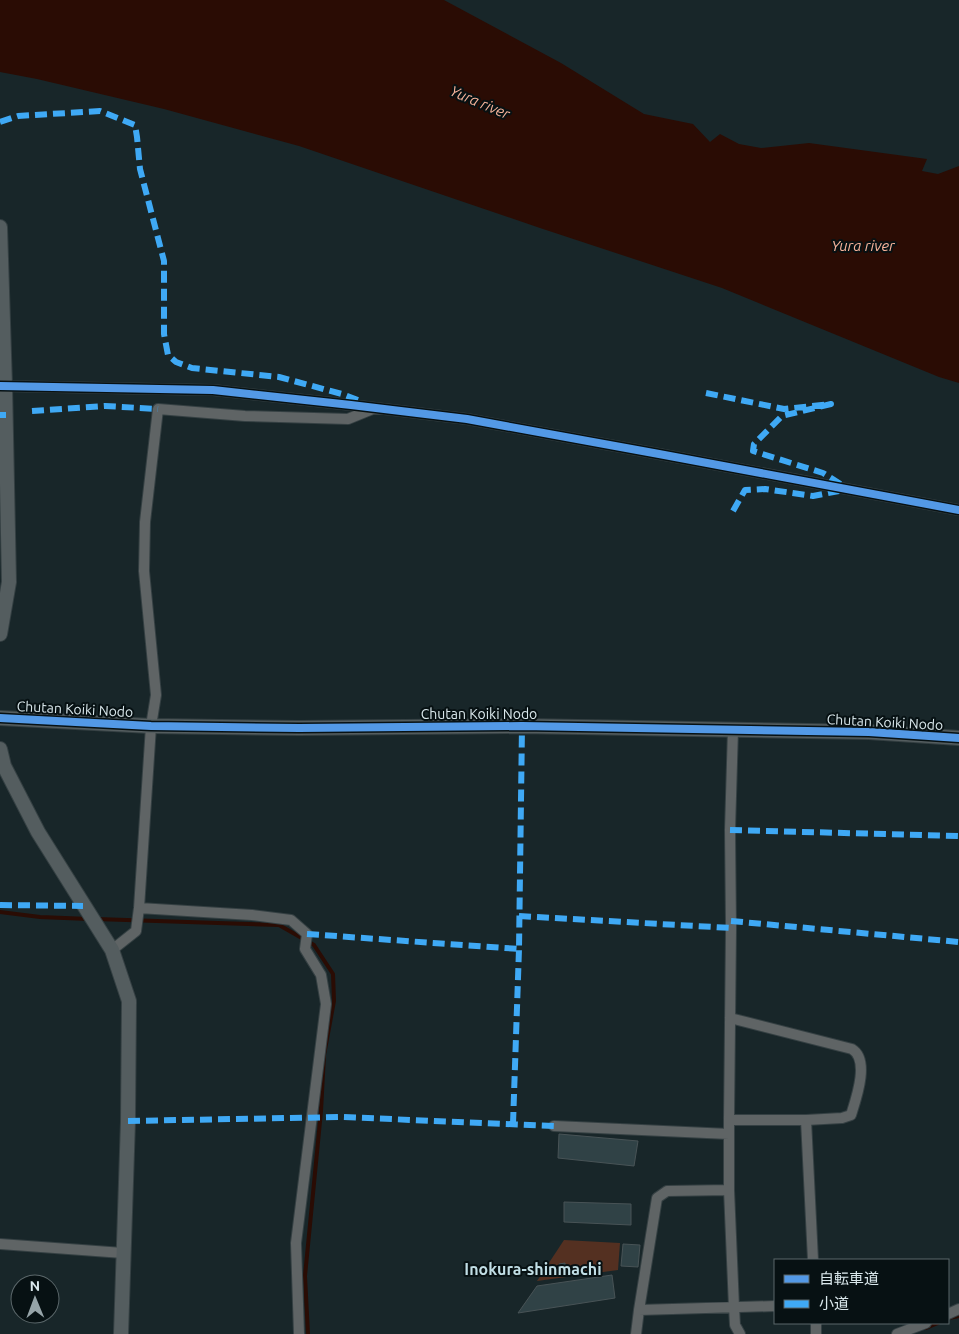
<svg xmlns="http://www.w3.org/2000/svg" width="959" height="1334" font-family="Ubuntu,'Noto Sans JP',sans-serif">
  <rect width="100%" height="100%" fill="#182629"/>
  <!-- green -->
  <path fill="#543021" d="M564 1240 620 1243 618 1270 537 1281Z"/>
  <!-- water -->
  <path fill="#2a0c04" d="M0 0H444L561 63 644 114 693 124 710 142 720 134 739 144 761 148 809 143 927 159 922 171 938 174 959 166V383L939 377 722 288 540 228 299 146 164 109 37 79 0 72Z"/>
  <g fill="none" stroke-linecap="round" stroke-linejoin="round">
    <!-- stream -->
    <path stroke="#2a0c04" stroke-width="4" d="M0 912 40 917 89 919
      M96 919 279 925 314 945 333 974 334 1001 324 1055 321 1111 305 1276 308 1334
      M949 1318 959 1316
      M926 1328 938 1323"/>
  </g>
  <!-- building -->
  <path fill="#304246" stroke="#485356" d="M559 1134 638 1141 634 1166 558 1158Z
    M564 1202 631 1204V1225L564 1222Z
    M623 1244 640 1245 638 1267 621 1266Z
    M565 1263 566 1270 560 1271 559 1264Z
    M612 1275 615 1298 518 1313 537 1286Z"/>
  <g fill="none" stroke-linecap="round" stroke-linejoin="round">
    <defs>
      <path id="street" d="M0 386 213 390 351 405 467 419 659 454 959 510
        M733 729 730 830 731 928 729 1120V1190L734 1307 735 1325 740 1334
        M139 908 252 915 291 920 307 934 305 949 321 975 326 1004 296 1243 299 1334
        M112 950 136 931 139 908 151 726 156 695 144 571 145 522 158 409 245 416 348 419 375 408
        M729 1120H806L842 1118 851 1115C856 1099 870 1060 852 1049L730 1018
        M806 1120 813 1260
        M554 1126 729 1134
        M0 1244 123 1253
        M639 1310 775 1306
        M948 1314 959 1309
        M816 1323V1334
        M636 1334 639 1310 657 1198 667 1191 729 1190
        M897 1334 926 1323"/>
      <path id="secondary" d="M0 227 5 386 9 582 0 634
        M0 718 151 726 299 728 522 726 869 732 959 738
        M0 749 4 766 38 832 112 950 129 1001 128 1121 121 1334"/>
    </defs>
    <!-- street casing -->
    <use href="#street" stroke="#354043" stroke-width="12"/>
    <!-- secondary casing -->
    <use href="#secondary" stroke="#354043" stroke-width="16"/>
    <!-- street -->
    <use href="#street" stroke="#5f6465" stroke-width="10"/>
    <!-- secondary -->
    <use href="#secondary" stroke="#545d5f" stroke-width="14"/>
    <!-- quiet -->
    <path stroke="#3fa9f5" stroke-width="6" stroke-dasharray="12 6" stroke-linecap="butt" d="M0 122 18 116 100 111 135 125 137 137 140 169 164 261V334L168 355 176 362 192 368 279 377 342 394 360 401
      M706 393 784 409 831 404 782 416 754 444 753 451 823 473 842 485
      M32 411 105 406 158 409
      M0 415H6
      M733 511 745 490 765 489 813 496 839 491
      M730 830 959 836
      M0 905 83 906
      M519 916 731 928
      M731 921 959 942
      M307 934 519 949 522 726
      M128 1121 342 1117 554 1126
      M513 1124 519 949"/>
    <defs>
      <path id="cycleway" d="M0 386 213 390 351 405 467 419 659 454 959 510
        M0 718 151 726 299 728 522 726 869 732 959 738"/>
    </defs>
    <!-- cycleway casing -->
    <use href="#cycleway" stroke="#071113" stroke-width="11"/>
    <!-- cycleway -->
    <use href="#cycleway" stroke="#5399e6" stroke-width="8"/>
  </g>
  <g text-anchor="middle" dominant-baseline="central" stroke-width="4" stroke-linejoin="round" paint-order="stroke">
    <!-- street labels -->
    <g font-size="14" fill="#dae8ec" stroke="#071113">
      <text transform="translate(75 709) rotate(3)">Chutan Koiki Nodo</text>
      <text x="479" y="714">Chutan Koiki Nodo</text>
      <text transform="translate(885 722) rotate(3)">Chutan Koiki Nodo</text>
    </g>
    <!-- water labels -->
    <g font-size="15" font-style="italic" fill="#f7b39a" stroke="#071113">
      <text transform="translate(480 102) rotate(23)">Yura river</text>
      <text x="863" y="245">Yura river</text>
    </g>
    <!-- quarter labels -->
    <g font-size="16" font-weight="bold" fill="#c1dee5" stroke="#071113">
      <text x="533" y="1269">Inokura-shinmachi</text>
    </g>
  </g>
  <!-- legend -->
  <rect x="774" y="1259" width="175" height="65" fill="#071113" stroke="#5b676a"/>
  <rect x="784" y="1275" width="25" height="8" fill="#5399e6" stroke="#5b676a"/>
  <text x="819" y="1284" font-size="15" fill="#dae8ec">自転車道</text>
  <rect x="784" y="1300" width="25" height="8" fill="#3fa9f5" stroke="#5b676a"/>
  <text x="819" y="1309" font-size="15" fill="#dae8ec">小道</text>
  <!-- north arrow -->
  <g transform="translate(35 1299) rotate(359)"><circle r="24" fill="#071113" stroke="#5b676a"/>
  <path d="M0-4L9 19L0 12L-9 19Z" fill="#96a4a8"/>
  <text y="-8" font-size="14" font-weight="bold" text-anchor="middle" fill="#dae8ec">N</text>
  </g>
</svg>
